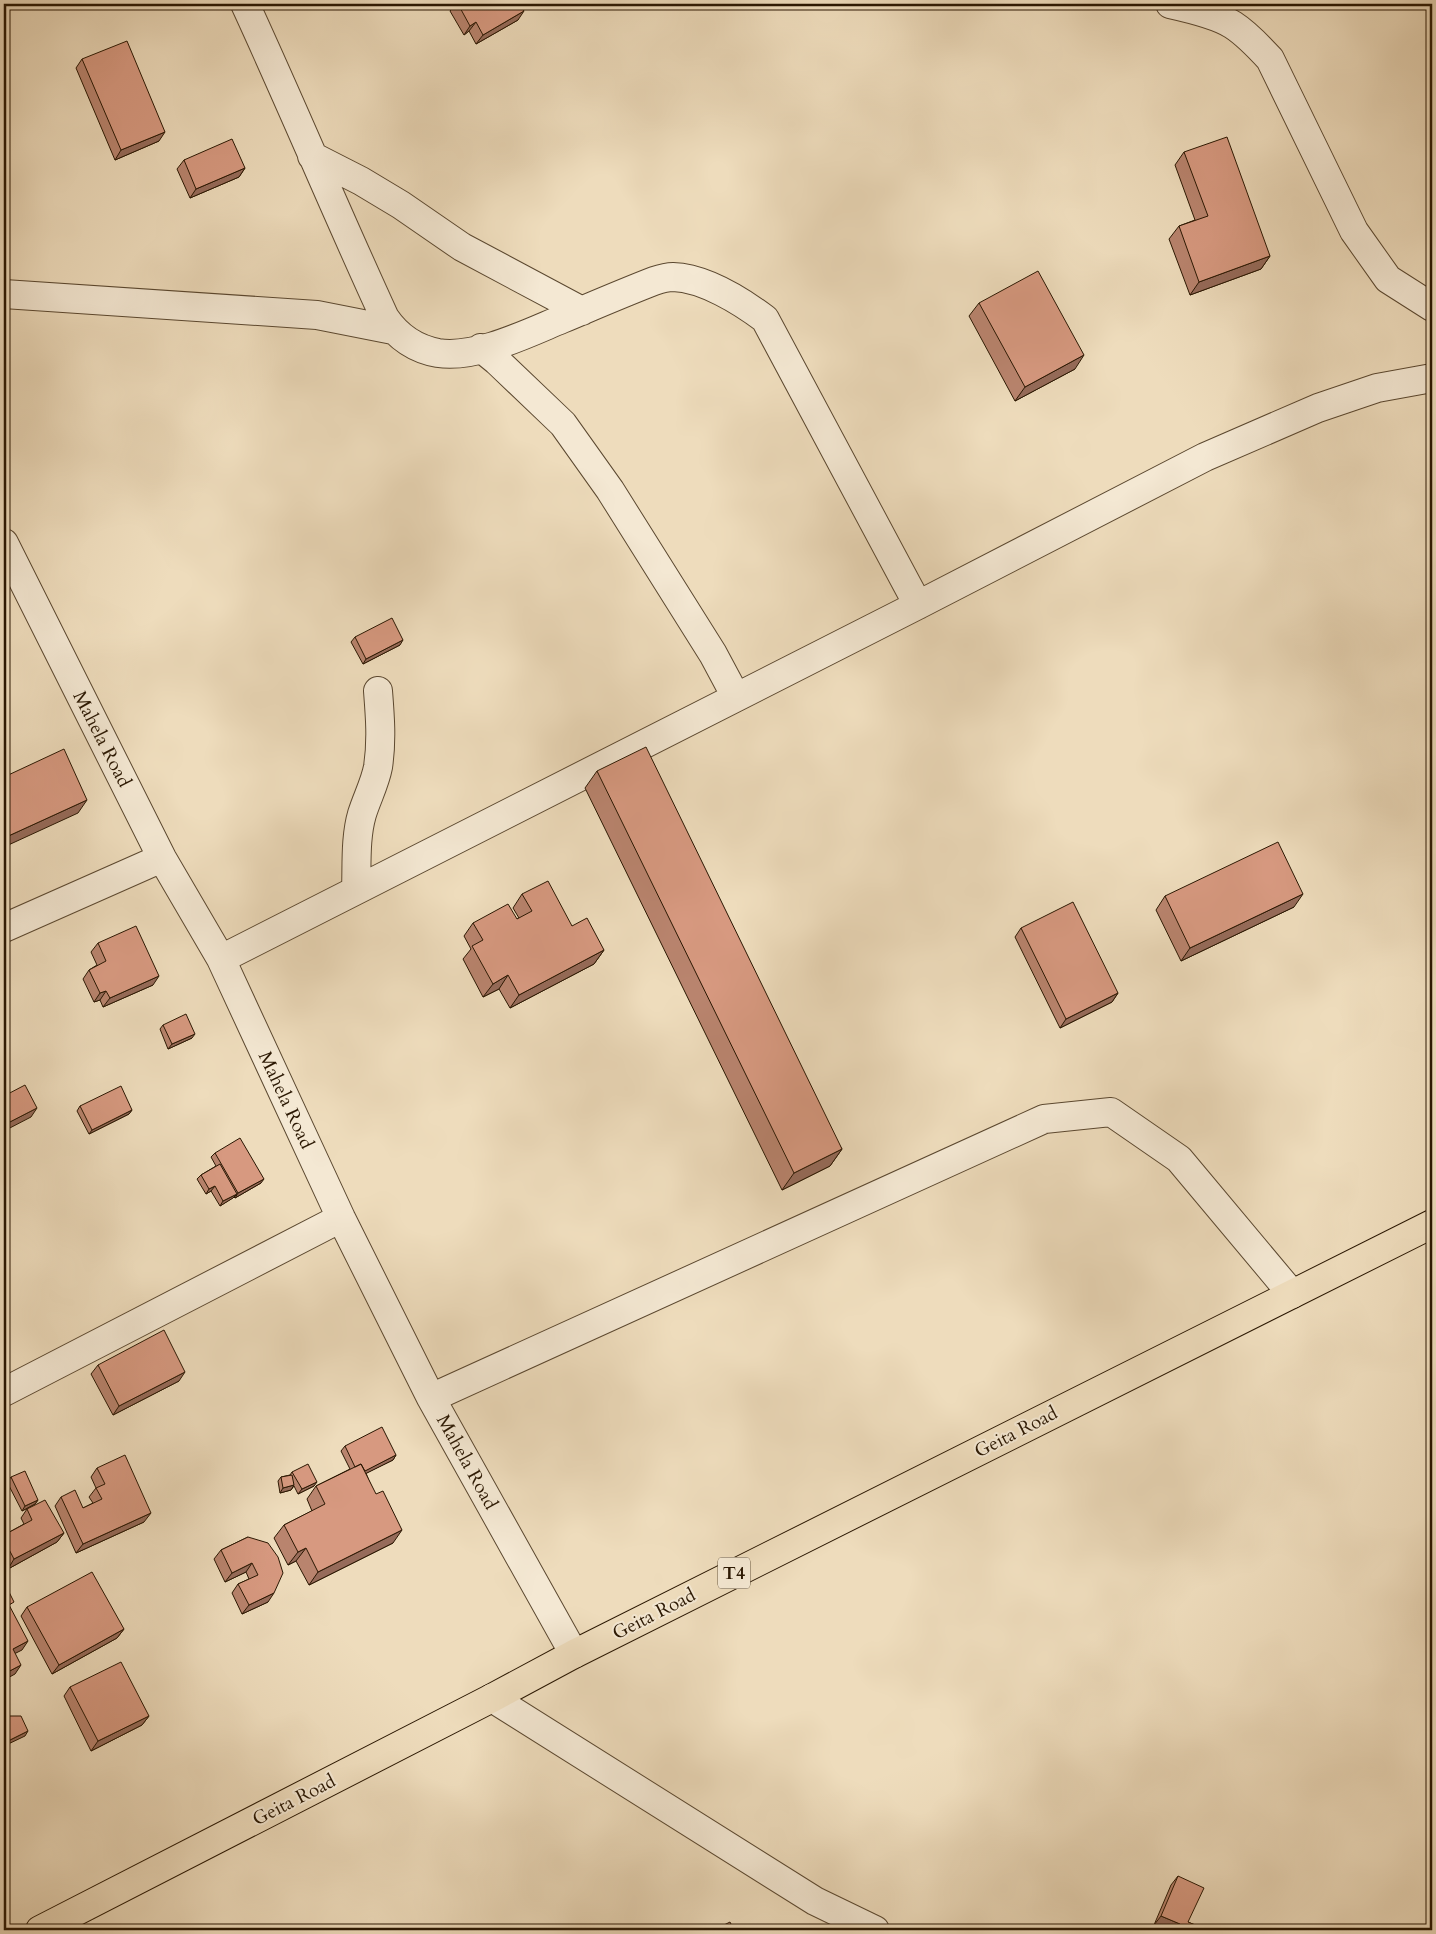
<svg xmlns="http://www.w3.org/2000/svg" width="1436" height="1934" font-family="Cardo,serif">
  <rect width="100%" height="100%" fill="#eedcbc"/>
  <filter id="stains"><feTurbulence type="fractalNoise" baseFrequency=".004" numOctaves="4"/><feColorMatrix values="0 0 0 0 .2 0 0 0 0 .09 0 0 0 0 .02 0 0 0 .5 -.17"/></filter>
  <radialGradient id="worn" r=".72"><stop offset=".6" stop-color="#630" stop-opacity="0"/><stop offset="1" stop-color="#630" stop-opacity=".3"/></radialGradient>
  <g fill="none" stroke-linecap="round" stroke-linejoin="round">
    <defs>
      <path id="minor" d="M245 4C293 108 337 214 385 318 398 337 416 349 438 353 476 359 528 333 562 319 593 306 623 293 654 281 660 279 667 277 673 277 704 278 741 301 765 319L918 605
        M1170 4C1188 8 1218 15 1233 25 1247 34 1259 47 1270 59L1354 231 1388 279 1432 307
        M312 156 361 181 401 205 462 247 582 311
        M4 294 317 315 393 330
        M481 348 497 361 563 424 610 490 713 654 736 697
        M4 543 162 858 221 959 341 1218 431 1398 574 1654
        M356 890C357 865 355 838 362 814 367 798 375 783 378 767 382 741 380 716 378 691
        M4 928 162 858
        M221 959 918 605 1205 457 1318 408 1377 388 1432 378
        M4 1392 341 1218
        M431 1398 1044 1119 1111 1112 1179 1159 1292 1294
        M492 1698 815 1901 875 1930"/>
      <path id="trunk" d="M40 1930 492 1698 574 1654 1432 1224"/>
    </defs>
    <!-- minor casing -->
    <use href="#minor" stroke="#5b4830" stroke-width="30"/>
    <!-- trunk casing -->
    <use href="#trunk" stroke="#2a1702" stroke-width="30"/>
    <!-- minor -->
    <use href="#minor" stroke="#f4e8d3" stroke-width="28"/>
    <!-- trunk -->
    <use href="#trunk" stroke="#eedcbc" stroke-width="28"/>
  </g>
  <!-- wall -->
  <path fill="#b9846e" stroke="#2a1702" d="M446 4H520L518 20 476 44 469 31 464 35 450 11 455 5 449 8Z
    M82 59 159 141 115 160 76 68Z
    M1184 152 1270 256 1261 269 1190 295 1169 239 1179 226 1195 220 1175 165Z
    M184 160 245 168 239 177 190 198 177 169Z
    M979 303 1075 369 1015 401 969 316Z
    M355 637 400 645 363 664 351 642Z
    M597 771 842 1149 830 1166 782 1190 585 788Z
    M522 894 572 926 604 950 594 964 510 1008 499 989 483 997 463 959 471 949 464 936 473 923 517 919 519 918 513 908Z
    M1165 896 1294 907 1181 961 1156 910Z
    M1021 928 1118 993 1112 1002 1060 1028 1015 937Z
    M98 943 153 985 103 1007 100 1000 94 1002 83 979 89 970 97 965 91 952Z
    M163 1025 192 1038 168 1049 160 1029Z
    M80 1106 132 1110 129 1114 89 1134 77 1111Z
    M215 1153 261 1183 235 1198 234 1197 220 1206 211 1191 206 1194 197 1179 201 1175 216 1166 211 1157Z
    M98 1365 179 1381 113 1415 91 1374Z
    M345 1446 396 1455 393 1460 366 1473 393 1543 309 1585 296 1561 288 1565 274 1538 284 1525 312 1511 307 1499 316 1486 350 1469 341 1451Z
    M97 1468 144 1522 76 1553 55 1506 61 1497 83 1508 93 1503 89 1497 96 1488 91 1477Z
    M292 1472 314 1486 298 1494 294 1486 291 1490 280 1493 278 1481 281 1477 290 1475Z
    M11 1477 38 1500 35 1504 22 1511 7 1482Z
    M27 1509 64 1533 57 1542 8 1569 4 1561V1535L24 1524 21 1518Z
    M248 1537 268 1602 242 1614 232 1593 238 1584 249 1579 246 1572 225 1582 214 1559 221 1550Z
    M27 1607 124 1629 117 1638 52 1674 21 1616Z
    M70 1687 149 1716 142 1725 91 1751 64 1696Z
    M1178 1876 1188 1922 1207 1930H1166L1154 1925 1171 1885Z"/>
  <!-- shaded-wall -->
  <path fill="#966b5a" stroke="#2a1702" d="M4 4H17L4 10Z
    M452 4H456L449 8Z
    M524 11 518 20 476 44 483 35Z
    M476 22 469 31 464 35 470 26Z
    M165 132 159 141 115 160 121 150Z
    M245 168 239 177 190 198 196 189Z
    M1270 256 1261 269 1190 295 1199 282Z
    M1084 355 1075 369 1015 401 1025 387Z
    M403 640 400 645 363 664 366 659Z
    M87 800 78 813 4 847V838Z
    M1303 894 1294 907 1181 961 1190 948Z
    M604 950 594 964 510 1008 519 995Z
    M508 975 499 989 483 997 493 984Z
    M159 976 153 985 103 1007 110 998Z
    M106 991 100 1000 94 1002 100 993Z
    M1118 993 1112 1002 1060 1028 1066 1019Z
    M195 1034 192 1038 168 1049 172 1044Z
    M37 1108 31 1117 4 1131V1125Z
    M132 1110 129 1114 89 1134 92 1130Z
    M842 1149 830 1166 782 1190 794 1173Z
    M264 1179 261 1183 235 1198 238 1193Z
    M215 1186 211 1191 206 1194 209 1189Z
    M237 1194 233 1198 220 1206 223 1201Z
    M185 1372 179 1381 113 1415 119 1406Z
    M396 1455 393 1460 355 1479 358 1474Z
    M317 1482 314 1486 298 1494 302 1489Z
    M294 1485 291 1490 280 1493 283 1488Z
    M38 1500 35 1504 22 1511 25 1506Z
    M151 1513 144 1522 76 1553 83 1544Z
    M402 1530 393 1543 309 1585 318 1572Z
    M64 1533 57 1542 8 1569 14 1559Z
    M306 1548 296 1561 288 1565 298 1552Z
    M252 1563 246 1572 225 1582 232 1573Z
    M274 1593 268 1602 242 1614 249 1605Z
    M124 1629 117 1638 52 1674 59 1665Z
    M28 1641 22 1650 6 1658 13 1649Z
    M21 1665 15 1674 4 1680V1674Z
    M149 1716 142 1725 91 1751 98 1741Z
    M28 1731 25 1736 4 1746V1743Z
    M1161 1916 1180 1924 1175 1930H1166L1154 1925Z"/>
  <!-- building -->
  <path fill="#d79980" stroke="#2a1702" d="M458 4H520L524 11 483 35 476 22 470 26Z
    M127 41 165 132 121 150 82 59Z
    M1227 137 1270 256 1199 282 1179 226 1208 216 1184 152Z
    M232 139 245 168 196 189 184 160Z
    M1038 271 1084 355 1025 387 979 303Z
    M392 618 403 640 366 659 355 637Z
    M646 747 842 1149 794 1173 597 771Z
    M64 749 87 800 4 838V777Z
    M1278 842 1303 894 1190 948 1165 896Z
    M548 881 572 926 587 918 604 950 519 995 508 975 493 984 472 946 483 940 473 923 508 904 517 919 532 911 522 894Z
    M1073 902 1118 993 1066 1019 1021 928Z
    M136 926 159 976 110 998 106 991 100 993 89 970 106 961 98 943Z
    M186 1014 195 1034 172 1044 163 1025Z
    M25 1085 37 1108 4 1125V1096Z
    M121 1086 132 1110 92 1130 80 1106Z
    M240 1138 264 1179 238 1193 215 1153Z
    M220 1164 237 1194 223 1201 215 1186 209 1189 201 1175Z
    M164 1330 185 1372 119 1406 98 1365Z
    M382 1427 396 1455 365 1471 361 1464 355 1467 345 1446Z
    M125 1455 151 1513 83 1544 61 1497 75 1490 83 1508 102 1499 96 1488 105 1484 97 1468Z
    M308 1464 317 1482 302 1489 292 1472Z
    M361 1464 376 1494 383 1491 402 1530 318 1572 306 1548 298 1552 284 1525 325 1504 316 1486Z
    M25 1471 38 1500 25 1506 11 1477Z
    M292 1475 294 1485 283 1488 281 1477Z
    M45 1500 64 1533 14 1559 4 1540V1535L32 1520 27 1509Z
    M248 1537 268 1543 278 1557 283 1573 274 1593 249 1605 238 1584 258 1575 252 1563 232 1573 221 1550Z
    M92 1572 124 1629 59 1665 27 1607Z
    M8 1590 14 1602 9 1605 8 1603 4 1605V1592Z
    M8 1603 28 1641 13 1649 21 1665 4 1674V1605Z
    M121 1662 149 1716 98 1741 70 1687Z
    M4 1712 6 1716H21L28 1731 4 1743Z
    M4 1767 8 1775 4 1778Z
    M1178 1876 1204 1888 1188 1922 1207 1930H1177L1180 1924 1161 1916Z
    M730 1922 734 1930H714Z"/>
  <g text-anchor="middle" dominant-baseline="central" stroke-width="4" stroke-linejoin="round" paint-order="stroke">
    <!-- shield labels -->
    <rect fill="#f4e8d3" stroke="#675641" stroke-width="1" x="718" y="1557.5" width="32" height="31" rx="4"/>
    <g font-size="18" font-weight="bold" fill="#2a1702">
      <text x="734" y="1573">T4</text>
    </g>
    <!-- street labels -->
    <g font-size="19" fill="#2a1702" stroke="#f4e8d3">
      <text transform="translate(102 739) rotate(63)">Mahela Road</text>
      <text transform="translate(286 1100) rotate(65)">Mahela Road</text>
      <text transform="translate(1016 1432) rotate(-27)">Geita Road</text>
      <text transform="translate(467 1462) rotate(61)">Mahela Road</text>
      <text transform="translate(654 1614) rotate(-27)">Geita Road</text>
      <text transform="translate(294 1800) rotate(-27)">Geita Road</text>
    </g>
  </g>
  <!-- margin -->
  <rect width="1436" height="1934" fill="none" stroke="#eedcbc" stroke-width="20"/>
  <rect x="5" y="5" width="1426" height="1924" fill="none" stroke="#2a1702" stroke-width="2.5"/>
  <rect x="10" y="10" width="1416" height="1914" fill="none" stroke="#2a1702"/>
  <rect width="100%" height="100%" filter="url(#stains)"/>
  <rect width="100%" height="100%" fill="url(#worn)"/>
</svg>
